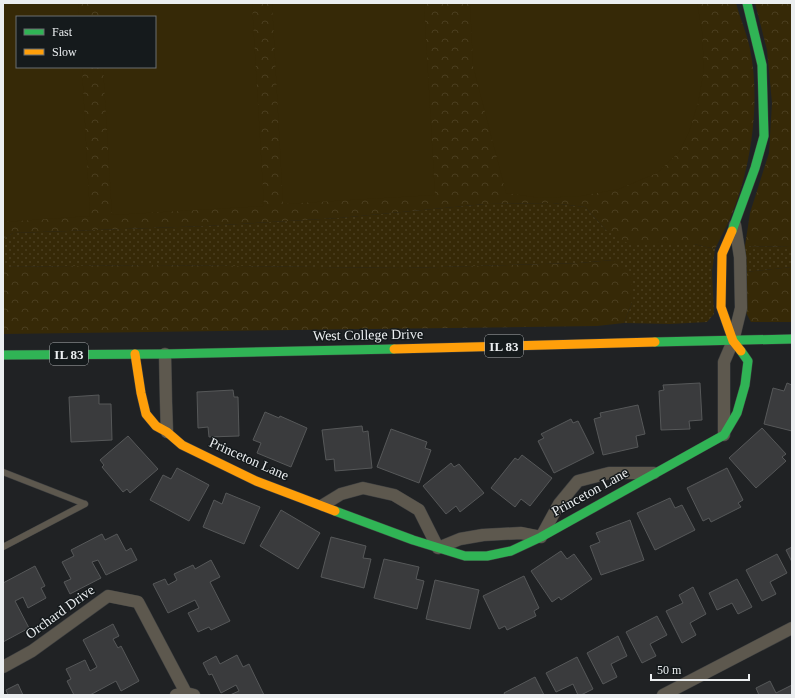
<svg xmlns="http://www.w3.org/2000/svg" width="795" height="698" font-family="Georgia,serif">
  <defs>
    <pattern id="grass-dots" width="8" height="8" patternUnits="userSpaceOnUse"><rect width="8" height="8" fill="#362907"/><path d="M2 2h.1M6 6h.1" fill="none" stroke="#4a3e1f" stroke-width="1.8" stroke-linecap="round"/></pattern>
    <pattern id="forest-crowns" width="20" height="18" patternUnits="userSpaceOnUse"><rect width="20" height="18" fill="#362907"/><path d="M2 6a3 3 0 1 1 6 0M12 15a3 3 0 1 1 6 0" fill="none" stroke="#4a3e1f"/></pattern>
  </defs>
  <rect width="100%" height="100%" fill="#202224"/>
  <!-- grass -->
  <path fill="url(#grass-dots)" d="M552 203 585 207 606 230 694 244 715 249 712 272 714 314 707 322 670 324 624 323 632 303 613 260 579 263 405 268 150 265 3 267V239L13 233 206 226 339 218 485 204Z
    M745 246 792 247V267L745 272Z"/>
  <!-- forest -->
  <path fill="url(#forest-crowns)" fill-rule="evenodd" d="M3 3H736C740 18 747 34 750 49 761 102 751 170 730 219 725 229 720 239 715 249L694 244H629L606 230 585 207 552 203 485 204 339 218 206 226 13 233 3 239ZM17 17H155V67H17Z
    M755 3H792V247L745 246 750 213 769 153 772 103 767 50Z
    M613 260 631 274 632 303 624 323 597 326 3 334V267L150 265 405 268 579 263Z
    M792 267V322H751L745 311V272Z"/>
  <!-- pitch -->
  <path fill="#362907" d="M3 3H78L79 17H17V67H82L90 216 3 222Z
    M100 3H252L264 206 112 215 103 67H155V17H100Z
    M272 3H424L435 195 283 204Z
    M470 3H697L702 31 704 70 698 103 689 132 679 152 657 173 619 189 581 196 540 198 506 193 473 66Z"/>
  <!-- building -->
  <path fill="#3a3b3d" stroke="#565859" d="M700 383 702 420 689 421 690 429 661 430 659 391 664 390 663 385Z
    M787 383 792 385V431L764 424 773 388 784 391Z
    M233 390 234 397H238L239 436 209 437 208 427 198 428 197 392Z
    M99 395V404H111L112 440 71 442 69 397Z
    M638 405 645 434 636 436 638 447 603 455 594 419 601 417 600 413Z
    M265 412 279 418 280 416 307 428 291 467 257 453 261 443 253 440Z
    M571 419 573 423 578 421 594 453 554 473 538 441 544 438 541 434Z
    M362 426 363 432 368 431 372 468 335 471 334 459 326 460 322 430Z
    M762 428 786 454 782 457 786 461 756 488 729 458Z
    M391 429 427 442 425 448 431 450 419 483 377 467Z
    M128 436 158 469 130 493 127 489 123 492 102 467 104 465 100 460Z
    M522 455 552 478 530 506 521 499 515 507 491 488 515 458 518 460Z
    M451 463 454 467 459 464 484 493 460 512 456 506 446 514 423 486Z
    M177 468 209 485 189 521 150 500 163 475 171 479Z
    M727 468 743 500 738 503 741 507 711 522 709 518 703 521 687 488Z
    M226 493 260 507 244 544 203 527 214 500 222 504Z
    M670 498 675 508 682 505 695 530 655 550 637 513Z
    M281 510 320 533 298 569 260 546Z
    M630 520 644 560 601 575 590 546 600 542 596 533Z
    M102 534 105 540 117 534 126 551 131 548 137 560 106 575 98 560 92 562 101 578 70 594 64 582 71 579 62 562 74 556 71 550Z
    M331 537 366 546 363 558 371 559 364 588 321 577Z
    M792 547V562L786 550Z
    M561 551 567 559 574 554 592 579 561 600 559 597 552 602 531 571Z
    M777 554 787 573 770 582 776 594 762 601 746 570Z
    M384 559 419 567 416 579 424 581 417 609 374 598Z
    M211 560 220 577 210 582 230 621 211 630 209 627 198 632 188 613 199 608 195 600 168 613 153 584 165 579 168 585 177 580 174 574 193 565 195 569Z
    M35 566 45 586 41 588 46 598 28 608 23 597 15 601 29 628 3 642V583Z
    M524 576 539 608 534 611 536 616 507 630 505 626 499 629 483 596Z
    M737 579 752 607 738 614 732 603 717 610 709 593Z
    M435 580 479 590 470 629 426 619Z
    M693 587 706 614 690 623 696 635 682 643 666 611 683 603 679 595Z
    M657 616 667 635 650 644 656 656 642 663 626 632Z
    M113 624 119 636 113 639 118 648 121 646 139 681 121 691 116 681 90 695H74L67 681 71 679 66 669 85 660 90 671 97 667 83 640Z
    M618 636 627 656 611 664 617 677 603 684 587 653Z
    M237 655 243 667 249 664 264 695H230L239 691 236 685 221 693 212 674 209 675 203 663 216 656 220 664Z
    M577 657 593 689 581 695H578L573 684 556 692 546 673Z
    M535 677 544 695H505L504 693Z
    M770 681 776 693 792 685V695H759L756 688Z
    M18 684 23 695H8L6 690Z"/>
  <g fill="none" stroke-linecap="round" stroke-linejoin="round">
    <defs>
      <path id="lane" d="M3 472 85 504
        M3 547 85 504"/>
      <path id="street" d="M165 354 166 402 167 432
        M724 435V362L733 341 741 308 740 257 735 225
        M323 505 341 494 363 488 394 495 419 510 438 548 460 539 483 535 521 533 541 537 559 504 578 481 609 473H654
        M3 667 32 651 108 596 138 602 186 693
        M176 695 186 693 194 695
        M663 695 792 628"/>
      <path id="fast" d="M732 231 755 168 764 136 762 65 747 3
        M655 342 792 339
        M3 355 165 354 394 349
        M335 511 413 540 465 556H487L511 551 541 537 724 435 737 413 745 385 748 361 741 351"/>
      <path id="slow" d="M732 231 722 254 721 307 733 341 741 351
        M394 349 655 342
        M135 354 141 393 146 414 156 426 167 432 182 445 256 481 335 511"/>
    </defs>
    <!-- lane casing -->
    <use href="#lane" stroke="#3d3f40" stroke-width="7"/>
    <!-- street casing -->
    <use href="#street" stroke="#3d3f40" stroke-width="13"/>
    <!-- fast casing -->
    <use href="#fast" stroke="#3d3f40" stroke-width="10"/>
    <!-- slow casing -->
    <use href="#slow" stroke="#3d3f40" stroke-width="10"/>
    <!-- lane -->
    <use href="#lane" stroke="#5d584e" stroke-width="6"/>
    <!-- street -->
    <use href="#street" stroke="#5d584e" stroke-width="12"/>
    <!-- fast -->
    <use href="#fast" stroke="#30b455" stroke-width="9"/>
    <!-- slow -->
    <use href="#slow" stroke="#ff9f0a" stroke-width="9"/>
  </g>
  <g text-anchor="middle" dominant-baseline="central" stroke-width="3" stroke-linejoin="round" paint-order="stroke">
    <!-- shield labels -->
    <g fill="#151a1c" stroke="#abaeb0" stroke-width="1">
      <rect x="485" y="335" width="38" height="22" rx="3"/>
      <rect x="50" y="343" width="38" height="22" rx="3"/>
    </g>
    <g font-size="13" font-weight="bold" fill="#ebeef0">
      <text x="504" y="346">IL 83</text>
      <text x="69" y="354">IL 83</text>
    </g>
    <!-- street labels -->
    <g font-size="14" fill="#ebeef0" stroke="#151a1c">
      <text transform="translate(368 335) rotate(-1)">West College Drive</text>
      <text transform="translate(249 459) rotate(24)">Princeton Lane</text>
      <text transform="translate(590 492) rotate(-29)">Princeton Lane</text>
      <text transform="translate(60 612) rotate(-36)">Orchard Drive</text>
    </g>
  </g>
  <!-- border -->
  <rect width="795" height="698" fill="none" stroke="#ebeef0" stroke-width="8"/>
  <!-- legend -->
  <rect x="16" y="16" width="140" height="52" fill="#151a1c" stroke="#6b6f71"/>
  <rect x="24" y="29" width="20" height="6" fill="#30b455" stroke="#6b6f71"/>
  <text x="52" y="36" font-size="12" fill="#ebeef0">Fast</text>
  <rect x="24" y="49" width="20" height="6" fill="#ff9f0a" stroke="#6b6f71"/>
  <text x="52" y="56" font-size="12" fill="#ebeef0">Slow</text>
  <!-- scale -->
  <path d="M651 674v6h98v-6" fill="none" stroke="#ebeef0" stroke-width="2"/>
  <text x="657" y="674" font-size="12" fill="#ebeef0" stroke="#151a1c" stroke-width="3" paint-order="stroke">50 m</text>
</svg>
